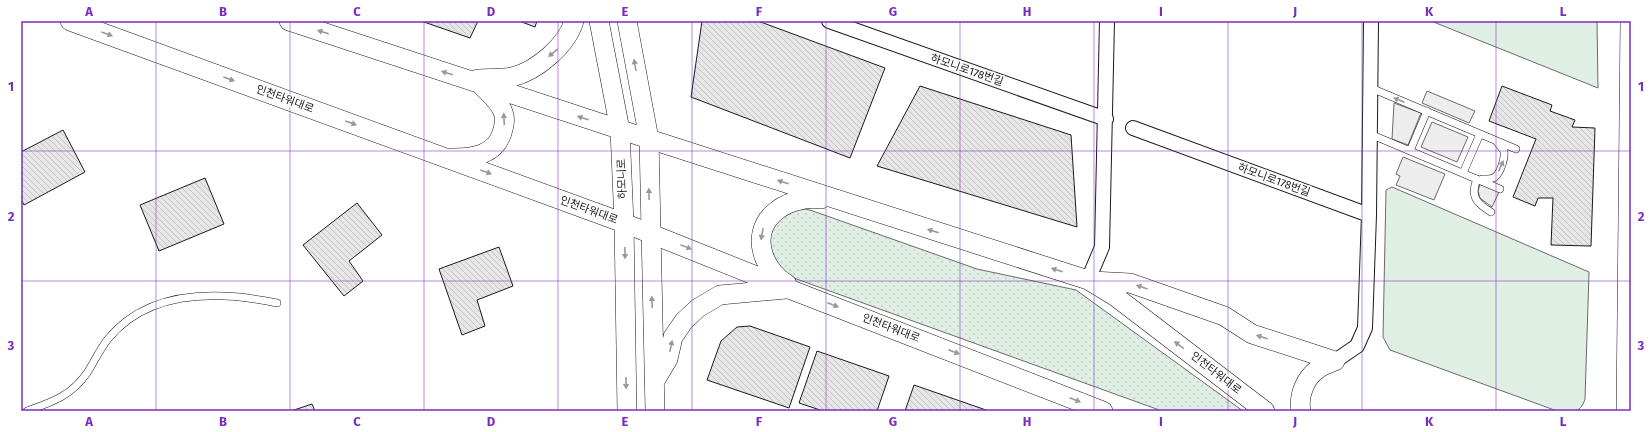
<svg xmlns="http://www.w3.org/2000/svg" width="1652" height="432" font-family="'Fira Sans','Noto Sans KR',sans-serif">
  <defs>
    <pattern id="park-dots" width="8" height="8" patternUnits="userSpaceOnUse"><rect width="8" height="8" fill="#e0efe3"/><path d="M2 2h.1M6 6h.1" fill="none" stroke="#c0ccc2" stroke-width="1.8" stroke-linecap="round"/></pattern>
    <pattern id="building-back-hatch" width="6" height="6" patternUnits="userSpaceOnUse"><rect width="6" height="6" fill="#e6e6e6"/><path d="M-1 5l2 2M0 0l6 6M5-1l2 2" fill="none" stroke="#c5c5c5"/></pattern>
  </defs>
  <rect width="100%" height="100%" fill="#fff"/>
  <!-- grass -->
  <path fill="#e0efe3" stroke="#6a6a6a" d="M1431 21H1597L1598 88Z
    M1392 187 1589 272 1585 399C1580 415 1571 411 1557 411L1390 350 1383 337 1386 190Z"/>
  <!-- park -->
  <path fill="url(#park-dots)" stroke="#6a6a6a" d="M799 208 810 210 977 269 1076 290 1243 411H1162L791 277 771 257 769 230 777 219Z"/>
  <!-- parking -->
  <path fill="#ededed" stroke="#6a6a6a" d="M1427 91 1475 111 1469 123 1422 103Z
    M1394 103 1421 113 1408 145 1392 139Z
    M1432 122 1468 137 1457 162 1421 147Z
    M1403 157 1445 174 1434 200 1396 185 1400 176 1396 174Z
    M1480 184 1499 192 1492 207 1480 198 1478 191Z"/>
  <!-- building -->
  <path fill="url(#building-back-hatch)" stroke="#1a1a1a" d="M421 21H478L470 38Z
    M519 21H537L535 27Z
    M702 21H758L885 68 850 158 691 97Z
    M920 86 1071 135 1077 227 877 166Z
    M1502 86 1552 105 1550 111 1575 120 1572 127 1595 128 1591 246 1551 245 1553 198H1538L1535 206 1513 197 1536 139 1489 121Z
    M63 130 85 172 24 205 21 199V152Z
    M205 178 224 224 159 251 140 205Z
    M357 203 382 235 349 261 363 281 344 296 303 245Z
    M499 247 513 286 477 300 485 326 462 335 439 269Z
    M750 326 810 347 789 408 707 380 721 341 737 327Z
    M817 351 889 376 877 411H823L799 403Z
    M914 385 986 410V411H905Z
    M312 404 315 411H291Z"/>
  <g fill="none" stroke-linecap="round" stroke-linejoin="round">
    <defs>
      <path id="lane" d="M1371 88 1516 149
        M1370 134 1500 189
        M1410 151 1427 111
        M1463 173 1480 134
        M1477 179C1470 196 1476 203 1491 212
        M1482 179C1486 179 1491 180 1495 177 1501 172 1505 158 1504 151L1497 142
        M27 411C52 402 71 396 87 373 94 362 100 349 108 339 149 289 219 291 277 303"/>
      <path id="street" d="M829 21 1106 119
        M1133 128 1369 215
        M1088 280 1102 247 1107 21
        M1335 361 1357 346 1365 328 1369 215 1371 21"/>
      <path id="secondary" d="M70 21 624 223 789 289 1103 411
        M289 21 649 139 1088 280 1116 297 1265 411
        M599 21 620 130 624 223 627 411
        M627 21 649 139 655 411
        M478 79C489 78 501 79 512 77 537 71 567 45 574 21
        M453 158C473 158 495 155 502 133 504 126 506 119 503 112 499 101 490 94 482 86
        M1092 281 1130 283 1224 316 1252 334 1335 361
        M787 284C778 279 769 269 765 259 749 221 785 195 821 199
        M655 381 668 359 673 337 684 321 698 308 720 295 786 289
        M1301 411C1298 396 1305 378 1318 369 1323 365 1330 363 1335 361
        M1626 411 1630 21"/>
    </defs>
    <!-- lane casing -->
    <use href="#lane" stroke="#1a1a1a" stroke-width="8"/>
    <!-- street casing -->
    <use href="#street" stroke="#1a1a1a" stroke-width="16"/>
    <!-- secondary casing -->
    <use href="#secondary" stroke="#1a1a1a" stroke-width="20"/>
    <!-- lane -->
    <use href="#lane" stroke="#fff" stroke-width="7"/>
    <!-- street -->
    <use href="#street" stroke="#fff" stroke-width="14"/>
    <!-- secondary -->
    <use href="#secondary" stroke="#fff" stroke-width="19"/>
  </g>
  <!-- one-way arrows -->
  <defs><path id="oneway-solid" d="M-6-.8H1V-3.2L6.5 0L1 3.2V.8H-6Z"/></defs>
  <g fill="#989898">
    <use href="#oneway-solid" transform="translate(323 32) rotate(-162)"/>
    <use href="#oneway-solid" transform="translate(107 34) rotate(20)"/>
    <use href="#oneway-solid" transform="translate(553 53) rotate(141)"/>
    <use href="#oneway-solid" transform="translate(635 65) rotate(-100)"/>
    <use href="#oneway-solid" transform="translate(447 73) rotate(-162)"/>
    <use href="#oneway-solid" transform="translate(229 79) rotate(20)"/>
    <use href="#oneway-solid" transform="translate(1399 100) rotate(-157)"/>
    <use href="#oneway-solid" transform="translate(583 118) rotate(-162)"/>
    <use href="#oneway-solid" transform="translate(504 119) rotate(-93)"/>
    <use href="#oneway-solid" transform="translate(351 123) rotate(20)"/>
    <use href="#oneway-solid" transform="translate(1501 166) rotate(-66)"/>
    <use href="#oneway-solid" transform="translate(486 172) rotate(20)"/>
    <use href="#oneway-solid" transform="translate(783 182) rotate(-162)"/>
    <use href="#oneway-solid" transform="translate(649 194) rotate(-91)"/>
    <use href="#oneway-solid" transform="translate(933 231) rotate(-162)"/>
    <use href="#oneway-solid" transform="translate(762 234) rotate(101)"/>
    <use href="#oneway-solid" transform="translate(686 247) rotate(22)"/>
    <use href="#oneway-solid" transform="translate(625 253) rotate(89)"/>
    <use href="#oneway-solid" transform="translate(1057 270) rotate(-162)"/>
    <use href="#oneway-solid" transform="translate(1142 287) rotate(-161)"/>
    <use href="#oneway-solid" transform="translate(652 302) rotate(-92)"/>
    <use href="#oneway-solid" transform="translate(833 305) rotate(21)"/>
    <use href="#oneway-solid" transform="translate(1262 337) rotate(-162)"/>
    <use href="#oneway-solid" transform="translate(1179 345) rotate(-142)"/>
    <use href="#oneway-solid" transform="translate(671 346) rotate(-78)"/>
    <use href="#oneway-solid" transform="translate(954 352) rotate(21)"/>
    <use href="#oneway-solid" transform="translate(626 383) rotate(89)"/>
    <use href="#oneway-solid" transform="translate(1075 400) rotate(21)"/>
  </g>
  <!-- grid -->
  <path fill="none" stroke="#7b2cbf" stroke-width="1" stroke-opacity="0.55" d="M156 21V411M290 21V411M424 21V411M558 21V411M692 21V411M826 21V411M960 21V411M1094 21V411M1228 21V411M1362 21V411M1496 21V411M21 151H1631M21 281H1631"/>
  <g text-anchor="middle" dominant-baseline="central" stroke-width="3" stroke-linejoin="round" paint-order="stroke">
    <!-- street labels -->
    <g font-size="11" fill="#1a1a1a" stroke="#fff">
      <text transform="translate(967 70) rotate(19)">하모니로178번길</text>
      <text transform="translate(285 99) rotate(20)">인천타워대로</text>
      <text transform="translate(622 179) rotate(-92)">하모니로</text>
      <text transform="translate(1274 180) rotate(20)">하모니로178번길</text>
      <text transform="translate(589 210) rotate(20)">인천타워대로</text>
      <text transform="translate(891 328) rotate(21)">인천타워대로</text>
      <text transform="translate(1216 373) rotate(38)">인천타워대로</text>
    </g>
  </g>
  <!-- border -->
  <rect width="1652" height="432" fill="none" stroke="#ffffff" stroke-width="44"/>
  <rect x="22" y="22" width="1608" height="388" fill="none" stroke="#7b2cbf" stroke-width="1.5"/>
  <g font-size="13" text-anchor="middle" font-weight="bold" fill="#7b2cbf">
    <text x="89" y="16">A</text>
    <text x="223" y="16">B</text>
    <text x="357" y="16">C</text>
    <text x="491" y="16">D</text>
    <text x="625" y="16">E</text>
    <text x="759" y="16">F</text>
    <text x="893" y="16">G</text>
    <text x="1027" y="16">H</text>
    <text x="1161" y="16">I</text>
    <text x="1295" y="16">J</text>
    <text x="1429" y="16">K</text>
    <text x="1563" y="16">L</text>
    <text x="11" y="91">1</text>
    <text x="1641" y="91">1</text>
    <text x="11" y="221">2</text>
    <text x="1641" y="221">2</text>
    <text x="11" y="350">3</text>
    <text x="1641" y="350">3</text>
    <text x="89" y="426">A</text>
    <text x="223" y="426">B</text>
    <text x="357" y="426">C</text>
    <text x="491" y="426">D</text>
    <text x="625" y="426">E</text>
    <text x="759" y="426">F</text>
    <text x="893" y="426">G</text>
    <text x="1027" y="426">H</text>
    <text x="1161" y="426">I</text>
    <text x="1295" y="426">J</text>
    <text x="1429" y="426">K</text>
    <text x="1563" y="426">L</text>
  </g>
</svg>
